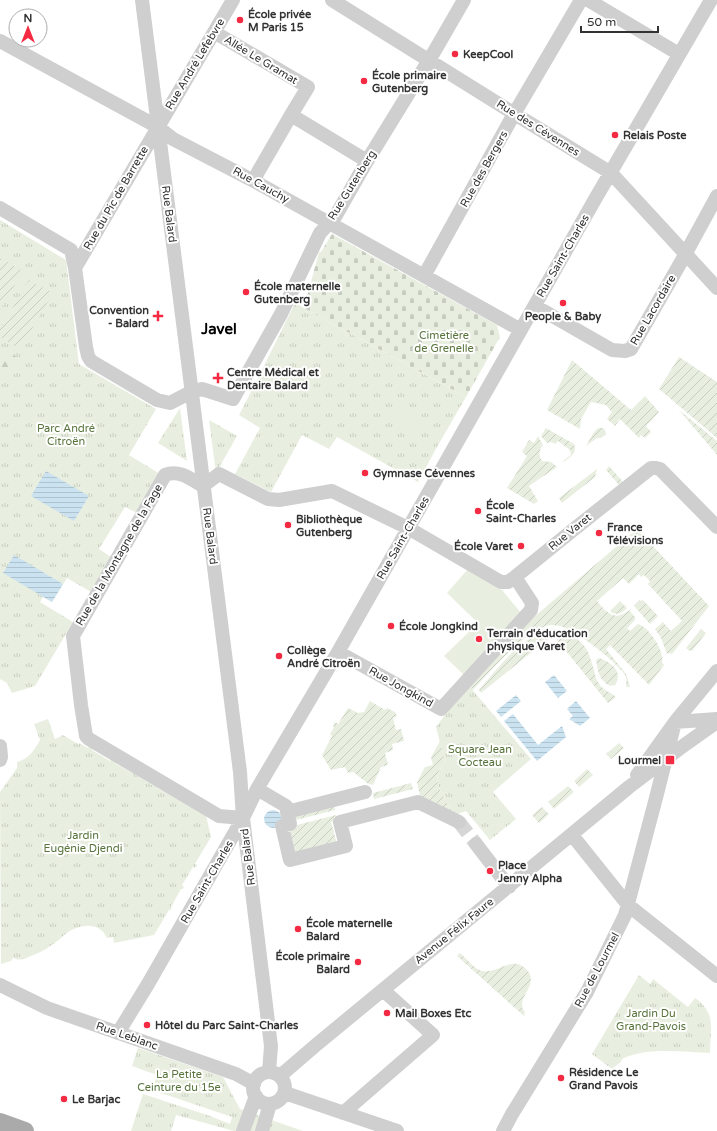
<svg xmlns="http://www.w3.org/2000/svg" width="717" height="1131" font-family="'Varela Round',sans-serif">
  <defs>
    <pattern id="grass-tufts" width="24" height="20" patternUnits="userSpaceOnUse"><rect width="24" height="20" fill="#e9efe0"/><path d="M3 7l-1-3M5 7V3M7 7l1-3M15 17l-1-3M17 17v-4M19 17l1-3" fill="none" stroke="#c8cdc1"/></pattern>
    <pattern id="forest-firs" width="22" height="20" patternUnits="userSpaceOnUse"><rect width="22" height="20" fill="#e9efe0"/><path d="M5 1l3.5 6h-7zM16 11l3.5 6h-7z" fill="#c8cdc1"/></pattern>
    <pattern id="cemetery-stones" width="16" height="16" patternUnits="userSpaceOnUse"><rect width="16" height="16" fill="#e9efe0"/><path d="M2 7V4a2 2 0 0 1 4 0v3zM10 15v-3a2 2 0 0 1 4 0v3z" fill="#c8cdc1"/></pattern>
    <pattern id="garden-furrows" width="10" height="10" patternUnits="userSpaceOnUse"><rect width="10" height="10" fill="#e9efe0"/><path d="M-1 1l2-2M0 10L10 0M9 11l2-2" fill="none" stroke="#c8cdc1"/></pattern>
    <pattern id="water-rules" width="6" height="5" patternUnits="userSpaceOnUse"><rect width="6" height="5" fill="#cbe3f0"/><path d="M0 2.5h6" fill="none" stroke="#afc3ce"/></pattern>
  </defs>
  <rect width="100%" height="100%" fill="#fff"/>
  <!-- grass -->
  <path fill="url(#grass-tufts)" d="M0 220 66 260 79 364 156 409 129 455 160 474 137 513 125 507 99 549 111 557 91 592 67 578 52 602 43 597 40 602 73 622 35 686 12 693 7 683 0 679Z
    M295 303 466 397 437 447 418 482 337 437 329 449 302 435 271 492 235 474 260 428 239 415 258 378Z
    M180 408 187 461 158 443Z
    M209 420 237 436 216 473Z
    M470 687 531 759 493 792 516 819 490 840 466 811 455 815C445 798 427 781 445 763L436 727 447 712Z
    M48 719 55 739 63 735 78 744 79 743 88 748 90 746 93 748 92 750 110 761 112 759 115 761V763L132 773 133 771 137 773 136 775 152 785 158 786 157 788 206 815 211 837 195 864 197 865 195 868 193 867 182 885 184 887 183 889H181L171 907 172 908 170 910H169L154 935 114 943 113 937 107 938C100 922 82 924 70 931 66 933 63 936 60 939 51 946 42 952 31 956 25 959 20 961 13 958L11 961 1 964 0 792 17 768V762C29 759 34 750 40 740L34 724Z
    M639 975 650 984 653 979 688 1007 695 998C717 1013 710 1030 710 1053 683 1052 647 1047 622 1059L621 1062 612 1069 592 1054Z
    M138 1048 223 1077 240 1109 303 1131H234L176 1115 171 1131H131L143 1094 210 1116 230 1124 232 1117 152 1090 157 1075 132 1066Z"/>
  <!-- forest -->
  <path fill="url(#forest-firs)" d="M0 347 17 357 4 379 0 377Z"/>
  <!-- cemetery -->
  <path fill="url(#cemetery-stones)" d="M332 234 497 325 500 337 466 397 304 308 319 252H321Z"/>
  <!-- garden -->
  <path fill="url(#garden-furrows)" d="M0 258 23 271 0 310Z
    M29 280 53 293 20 349 0 337V329Z
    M679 357 717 382V438L659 389Z
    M572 360 631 410 645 396 659 412 646 426 651 432 645 438 641 435 639 438 620 419 615 426 607 419 612 412 606 405 591 402 581 419 580 429 547 410Z
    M679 410 717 441V455Z
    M546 428 574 444C578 453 570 457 564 462L563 461 571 455 570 450 558 441 555 444 551 442 547 443 541 436Z
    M598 428H603L605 430 606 434 601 438H597L586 446 594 432Z
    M538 436 543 445C539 450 538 455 542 461L551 462 557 467 529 486 538 501 534 504 507 488 527 456 522 452 529 440 534 443Z
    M609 466 623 482 619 485 606 470Z
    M597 469 595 477 562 503 559 498Z
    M637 529 709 606 672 654 670 653 667 654 661 638 655 629 663 622 671 631 682 621 648 584 650 581 644 575 641 577 639 574 629 584 623 578 597 601C607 613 615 622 629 610L635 617V620L627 628 630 631 638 624C649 627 665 652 662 662L664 665 649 685 610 645 606 649 626 674 630 687H626C626 683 627 679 625 675 622 670 609 658 604 654 592 644 569 626 554 625 531 623 488 674 473 690L470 687 527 623Z
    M640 600 641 601 643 600 658 616 650 624 634 606Z
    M620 601 627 608C622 614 616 616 610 611Z
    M551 629C559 628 564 632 571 635 587 644 589 653 594 670 595 675 596 680 599 684 603 690 611 692 616 697L608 703 553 635 481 693 479 690C499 667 520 637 551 629Z
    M701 629 706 633 692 651 691 650 690 651 686 648Z
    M599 658C611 662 624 672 615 685L610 686C599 680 598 672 596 660Z
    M370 701 385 710 387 708 395 712 397 716 393 718 396 730 401 729 404 741 392 744 393 750 385 753 388 765 381 767 373 785 367 783 353 772 348 773 345 767 331 770 322 755 332 736 330 734 334 727 333 726 335 722 338 724 348 708 358 713 364 712Z
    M440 741 445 763C427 780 445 798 455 815L421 800 417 782 425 767 433 765 431 757Z
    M619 743 624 748 611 759 606 754Z
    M587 769 593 775 579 787 574 781Z
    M411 783 413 789 374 799 373 793Z
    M568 786 574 792 554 809 548 802Z
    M334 805 335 810 296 820 295 815Z
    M542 807 549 814 539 823 532 815Z
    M336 815 337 820 331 822 337 844 296 854 289 827Z
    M460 953C466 958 474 969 482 971 499 974 511 955 526 969 542 984 513 999 525 1012L524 1016 457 956Z"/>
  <!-- pitch -->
  <path fill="#e9efe0" d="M397 405 422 418 419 423 422 425 419 430 416 428 413 433 389 419 392 414 389 413 392 408 395 409Z
    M467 570 502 590 521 613 464 675 444 656 478 623 447 593Z"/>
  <!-- water -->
  <path fill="url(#water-rules)" d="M46 471 89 496 74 521 31 496Z
    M14 555 63 584 52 602 3 573Z
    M554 675 567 691 558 698 545 682Z
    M516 695 521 701 501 717 496 711Z
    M576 701 590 718 580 726 569 719 573 716 567 709Z
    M513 714 538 745 562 726 566 737 537 761 504 721Z
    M264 819a9 9 0 1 1 18 0a9 9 0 1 1-18 0Z"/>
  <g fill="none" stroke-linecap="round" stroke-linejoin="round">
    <!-- minor-tunnel -->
    <path stroke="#d6d6d6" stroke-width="14" stroke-dasharray="14 7" stroke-linecap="butt" d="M459 822 476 844"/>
    <!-- minor -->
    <path stroke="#cfcfcf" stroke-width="14" d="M142 0 240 772 243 818 271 1046 269 1072
      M332 0 523 119 611 173 717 288
      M588 0 679 54
      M214 32 308 87 291 115 367 161
      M0 41 158 127 173 139 254 181 521 330
      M254 181 258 172 291 115
      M0 208 71 250 75 268 86 347 88 356 91 361 157 400 170 403 191 392 202 389 233 399 281 314 320 233 335 217 367 161 434 52 464 0
      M75 268 233 0
      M424 276 514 114 581 0
      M535 306 612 350 625 351 631 349 681 262 717 196
      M338 652 441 709 531 610 532 603 515 577
      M675 722 717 719
      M0 746 1 757 0 760
      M637 775 675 722 717 671
      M257 789 286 806 290 824 282 826 290 860 346 846 340 822 418 802 459 822
      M287 812 365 792
      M243 818 219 816 89 739 86 736 81 705 73 636 165 475C179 469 191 479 203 486L219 474 268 499 279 500 332 491 408 528 501 582H508L515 577 573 530 651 468H656L660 469 717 527
      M572 835 628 905 717 976
      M476 844 509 887
      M0 985 47 1008 236 1074 254 1084
      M118 1033 148 984 243 818 257 789 338 652 594 201 711 0
      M253 1088a16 16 0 1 1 32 0a16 16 0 1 1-32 0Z
      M280 1076 316 1045 629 787 683 746 717 722
      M285 1093 397 1131
      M343 1113 433 1035 383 990
      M243 1131 256 1096
      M262 1131 270 1104
      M503 1131 512 1114 587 992 625 915 657 794 675 722"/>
    <!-- major -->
    <path stroke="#aaa" stroke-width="18" d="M0 1122 25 1131"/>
  </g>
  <!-- markers -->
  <g fill="#f32a42" stroke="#fff" stroke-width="1.5">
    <circle cx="240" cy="20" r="4"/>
    <circle cx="455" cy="54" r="4"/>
    <circle cx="364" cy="81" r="4"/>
    <circle cx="615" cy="135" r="4"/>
    <circle cx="246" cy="292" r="4"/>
    <circle cx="563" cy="303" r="4"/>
    <path d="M156 310h4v4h4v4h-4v4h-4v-4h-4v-4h4z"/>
    <path d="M216 372h4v4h4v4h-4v4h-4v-4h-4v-4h4z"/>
    <circle cx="365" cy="473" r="4"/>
    <circle cx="478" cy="511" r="4"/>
    <circle cx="288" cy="525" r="4"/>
    <circle cx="599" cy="533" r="4"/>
    <circle cx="521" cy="546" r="4"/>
    <circle cx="391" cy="626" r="4"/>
    <circle cx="479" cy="639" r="4"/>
    <circle cx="279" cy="656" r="4"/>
    <rect x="665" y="755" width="10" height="10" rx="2"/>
    <circle cx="490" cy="871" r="4"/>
    <circle cx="298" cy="929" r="4"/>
    <circle cx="358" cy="962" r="4"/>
    <circle cx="387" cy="1013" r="4"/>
    <circle cx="147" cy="1025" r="4"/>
    <circle cx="561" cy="1078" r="4"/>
    <circle cx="64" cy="1099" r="4"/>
  </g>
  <g text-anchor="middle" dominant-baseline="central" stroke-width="4" stroke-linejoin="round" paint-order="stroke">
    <!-- poi labels -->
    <g font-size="11" font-weight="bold" fill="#323232" stroke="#fff" text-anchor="start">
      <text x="248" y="14">École privée<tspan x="248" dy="13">M Paris 15</tspan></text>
      <text x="463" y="54">KeepCool</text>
      <text x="372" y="75">École primaire<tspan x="372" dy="13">Gutenberg</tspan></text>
      <text x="623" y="135">Relais Poste</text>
      <text x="254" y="286">École maternelle<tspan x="254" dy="13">Gutenberg</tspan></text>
      <text x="149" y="310" text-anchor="end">Convention<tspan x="149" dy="13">- Balard</tspan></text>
      <text x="563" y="316" text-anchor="middle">People &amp; Baby</text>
      <text x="227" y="372">Centre Médical et<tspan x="227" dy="13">Dentaire Balard</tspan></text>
      <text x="373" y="473">Gymnase Cévennes</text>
      <text x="486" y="505">École<tspan x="486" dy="13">Saint-Charles</tspan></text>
      <text x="296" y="519">Bibliothèque<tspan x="296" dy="13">Gutenberg</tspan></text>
      <text x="607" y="527">France<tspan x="607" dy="13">Télévisions</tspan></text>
      <text x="513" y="546" text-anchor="end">École Varet</text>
      <text x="399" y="626">École Jongkind</text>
      <text x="487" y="633">Terrain d'éducation<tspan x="487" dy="13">physique Varet</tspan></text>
      <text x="287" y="650">Collège<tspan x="287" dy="13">André Citroën</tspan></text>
      <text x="661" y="760" text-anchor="end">Lourmel</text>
      <text x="498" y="865">Place<tspan x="498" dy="13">Jenny Alpha</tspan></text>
      <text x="306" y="923">École maternelle<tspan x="306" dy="13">Balard</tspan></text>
      <text x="350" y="956" text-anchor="end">École primaire<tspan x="350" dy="13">Balard</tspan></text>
      <text x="395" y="1013">Mail Boxes Etc</text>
      <text x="155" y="1025">Hôtel du Parc Saint-Charles</text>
      <text x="569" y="1072">Résidence Le<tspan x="569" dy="13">Grand Pavois</tspan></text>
      <text x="72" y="1099">Le Barjac</text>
    </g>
    <!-- street labels -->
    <g font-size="11" fill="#323232" stroke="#fff">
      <text transform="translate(261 60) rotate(31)">Allée Le Gramat</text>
      <text transform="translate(195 64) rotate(-59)">Rue André Lefebvre</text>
      <text transform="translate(538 128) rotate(32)">Rue des Cévennes</text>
      <text transform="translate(484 169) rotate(-61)">Rue des Bergers</text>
      <text transform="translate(261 185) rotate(29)">Rue Cauchy</text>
      <text transform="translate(352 185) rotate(-58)">Rue Gutenberg</text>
      <text transform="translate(116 198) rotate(-60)">Rue du Pic de Barrette</text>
      <text transform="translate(169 214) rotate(83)">Rue Balard</text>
      <text transform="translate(563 256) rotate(-60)">Rue Saint-Charles</text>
      <text transform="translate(653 310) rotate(-60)">Rue Lacordaire</text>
      <text transform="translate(570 532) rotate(-39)">Rue Varet</text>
      <text transform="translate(210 536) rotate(83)">Rue Balard</text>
      <text transform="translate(403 538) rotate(-60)">Rue Saint-Charles</text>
      <text transform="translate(119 555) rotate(-60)">Rue de la Montagne de la Fage</text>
      <text transform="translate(401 687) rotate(29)">Rue Jongkind</text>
      <text transform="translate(248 857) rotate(-97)">Rue Balard</text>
      <text transform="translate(207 882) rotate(-60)">Rue Saint-Charles</text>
      <text transform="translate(454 931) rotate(-39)">Avenue Félix Faure</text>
      <text transform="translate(597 970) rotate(-62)">Rue de Lourmel</text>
      <text transform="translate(127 1036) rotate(19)">Rue Leblanc</text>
    </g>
    <!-- park labels -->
    <g font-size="11" fill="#57733b" stroke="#fff">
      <text x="444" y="335">Cimetière<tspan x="444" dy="13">de Grenelle</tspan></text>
      <text x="66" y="428">Parc André<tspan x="66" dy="13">Citroën</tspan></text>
      <text x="480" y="749">Square Jean<tspan x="480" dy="13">Cocteau</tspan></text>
      <text x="83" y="835">Jardin<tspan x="83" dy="13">Eugénie Djendi</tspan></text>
      <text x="651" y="1013">Jardin Du<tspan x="651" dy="13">Grand-Pavois</tspan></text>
      <text x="179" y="1074">La Petite<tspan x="179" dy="13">Ceinture du 15e</tspan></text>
    </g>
    <!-- district labels -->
    <g font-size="15" font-weight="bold" fill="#000" stroke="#fff">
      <text x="219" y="329">Javel</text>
    </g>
  </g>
  <!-- north arrow -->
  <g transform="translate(28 28)"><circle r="19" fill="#ffffff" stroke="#adadad"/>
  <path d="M0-3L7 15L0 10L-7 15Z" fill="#f32a42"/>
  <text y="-6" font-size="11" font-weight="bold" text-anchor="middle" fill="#323232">N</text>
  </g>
  <!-- scale -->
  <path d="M581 26v6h77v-6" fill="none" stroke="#323232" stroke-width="2"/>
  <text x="587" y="26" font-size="12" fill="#323232" stroke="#ffffff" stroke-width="3" paint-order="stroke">50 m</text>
</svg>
